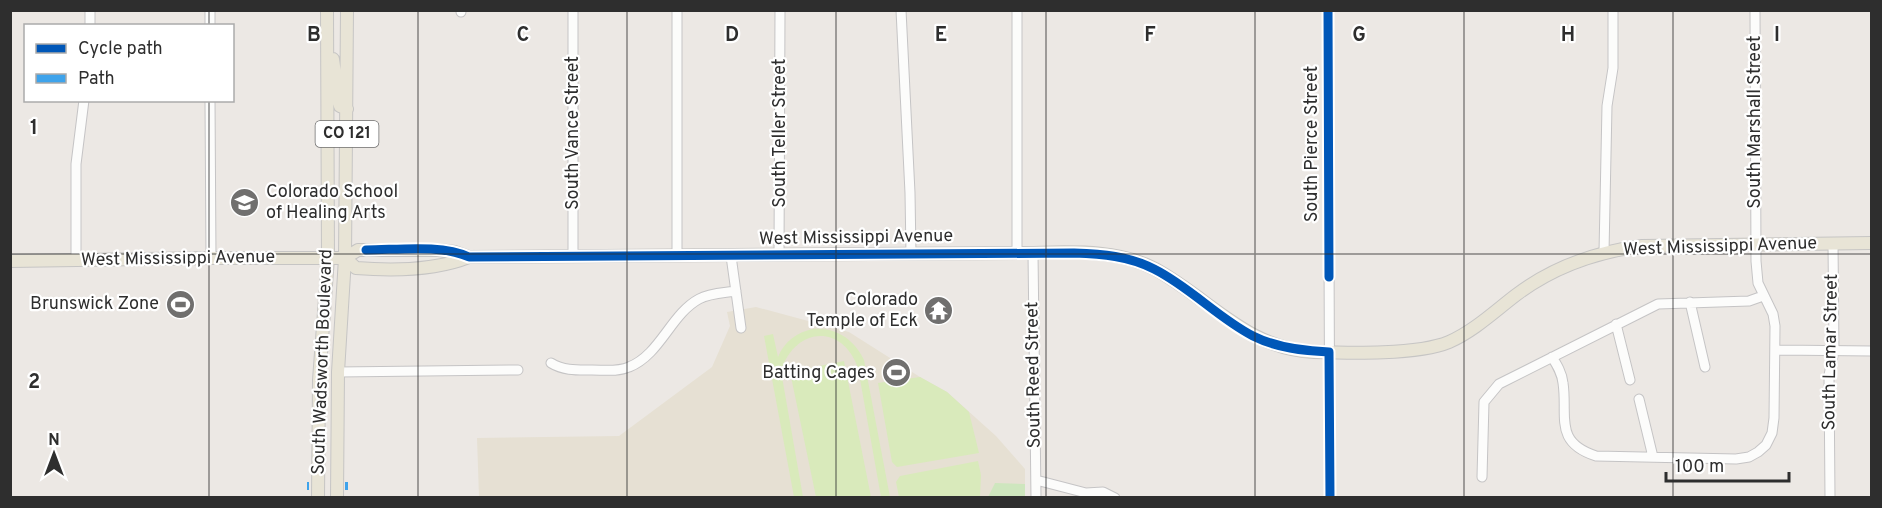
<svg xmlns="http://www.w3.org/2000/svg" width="1882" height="508" font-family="Overpass,sans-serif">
  <rect width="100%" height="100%" fill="#ece8e4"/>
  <!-- education -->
  <path fill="#e6e0d3" d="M756 307 849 332 920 377 947 392 996 436 1025 469V484H995L988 498 479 497 477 438 619 436 712 367 730 326 727 312Z"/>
  <!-- green -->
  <path fill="#cee6be" d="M995 483 1025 484V497H988Z"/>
  <!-- pitch -->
  <path fill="#d9eabb" d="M813 329C836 327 855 340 864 360L890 497H881L858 368C842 323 795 327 781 371L803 497H794L764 336 773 334 778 357C784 342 797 332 813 329Z
    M844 361 871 497H816L790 372Z
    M920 377 947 392 969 412 979 453 897 467 892 462 878 383Z
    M978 461 981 475 980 497H899L896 482 900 476Z"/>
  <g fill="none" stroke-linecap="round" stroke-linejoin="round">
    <defs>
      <path id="minor" d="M90 10V26
        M210 10V26
        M461 10V12
        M573 10V255
        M901 10 910 193 911 254
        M1328 10 1330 498
        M210 100 211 258
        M1604 252 1607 106 1613 68V10
        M1017 253V10
        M1033 253 1036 498
        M677 255V10
        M779 255 780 10
        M731 256 741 328
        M76 261V164L84 100
        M1690 302 1705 367
        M1616 324 1630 380
        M1775 350 1872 351
        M1552 357C1557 365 1562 373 1563 383 1568 416 1553 442 1596 456L1736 459 1749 457 1758 452 1766 445 1772 433 1774 418 1775 326 1773 314 1758 283 1756 261 1755 10
        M551 363C564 371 578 370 592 370 604 370 618 372 629 367 660 355 671 314 699 299 710 293 724 293 736 291
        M338 372 518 370
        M1639 399 1653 457
        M1482 477 1484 402 1499 384 1658 304 1749 301 1763 296
        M1036 480 1086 493 1103 492 1115 498
        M1830 498 1829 375 1834 351 1833 243"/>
      <path id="major" d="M333 59 339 102 340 106 347 109
        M345 258 356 268C393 271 434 271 469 257L1017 253C1062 253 1114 247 1155 269 1210 299 1247 349 1314 352 1349 353 1418 355 1449 342 1474 331 1495 311 1516 295 1553 267 1596 252 1642 246L1872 243
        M10 261 211 258H345L358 250H438L455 252 469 257
        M318 498 319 380 328 258 327 10
        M337 498 338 372 345 258 347 10"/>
    </defs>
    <!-- minor casing -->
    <use href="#minor" stroke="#c5c4c5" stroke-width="11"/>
    <!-- major casing -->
    <use href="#major" stroke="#c6c5c4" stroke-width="14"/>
    <!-- minor -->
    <use href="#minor" stroke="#fcfcfb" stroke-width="9"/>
    <!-- major -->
    <use href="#major" stroke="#e8e4d6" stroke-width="12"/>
    <!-- quiet -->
    <path stroke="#3ea3eb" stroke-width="8" stroke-dasharray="15 8" stroke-linecap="butt" d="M307 486H309
      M345 486H348"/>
    <defs>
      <path id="cycleway" d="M1328 10 1329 277
        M366 250C397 250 441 244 469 257L1074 253C1102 254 1129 256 1154 269 1190 287 1218 318 1253 336 1277 348 1303 351 1329 352L1330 498"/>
    </defs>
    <!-- cycleway casing -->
    <use href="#cycleway" stroke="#fff" stroke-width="13"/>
    <!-- cycleway -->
    <use href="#cycleway" stroke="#0057b8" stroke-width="9"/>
  </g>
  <!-- grid -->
  <path fill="none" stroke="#2e2e2e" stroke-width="1.5" stroke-opacity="0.55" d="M209 10V26M418 10V498M627 10V498M836 10V498M1046 10V498M1255 10V498M1464 10V498M1673 10V498M209 100V498M10 254H1872"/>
  <!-- icons -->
  <defs>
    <symbol id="university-disc" viewBox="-11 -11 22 22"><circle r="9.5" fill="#706f6e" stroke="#fff"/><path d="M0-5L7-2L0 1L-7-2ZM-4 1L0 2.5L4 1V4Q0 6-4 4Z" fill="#fff"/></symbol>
    <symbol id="stadium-disc" viewBox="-11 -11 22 22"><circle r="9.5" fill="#706f6e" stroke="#fff"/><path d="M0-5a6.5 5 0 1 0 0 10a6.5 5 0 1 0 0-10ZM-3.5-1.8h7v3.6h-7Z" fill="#fff"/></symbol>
    <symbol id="temple-disc" viewBox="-11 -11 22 22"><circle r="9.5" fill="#706f6e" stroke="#fff"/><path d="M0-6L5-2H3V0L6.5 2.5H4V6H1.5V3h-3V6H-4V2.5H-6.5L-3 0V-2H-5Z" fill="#fff"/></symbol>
  </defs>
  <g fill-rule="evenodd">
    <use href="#university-disc" x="228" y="186" width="33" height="33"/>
    <use href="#stadium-disc" x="164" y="288" width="33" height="33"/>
    <use href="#temple-disc" x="922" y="294" width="33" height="33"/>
    <use href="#stadium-disc" x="880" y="356" width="33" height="33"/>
  </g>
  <g text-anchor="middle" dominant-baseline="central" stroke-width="4.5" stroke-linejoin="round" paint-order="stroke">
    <!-- shield labels -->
    <rect fill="#fff" stroke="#6d6d6d" stroke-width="1.5" x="315.5" y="121" width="63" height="26" rx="4.5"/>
    <g font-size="16" font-weight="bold" fill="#2e2e2e">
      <text x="347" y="134">CO 121</text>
    </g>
    <!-- street labels -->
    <g font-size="18" fill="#2e2e2e" stroke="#fff">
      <text transform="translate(1755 122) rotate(-90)">South Marshall Street</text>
      <text transform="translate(573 133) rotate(-90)">South Vance Street</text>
      <text transform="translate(780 133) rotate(-90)">South Teller Street</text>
      <text transform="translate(1312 144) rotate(-90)">South Pierce Street</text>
      <text transform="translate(856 238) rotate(-1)">West Mississippi Avenue</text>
      <text transform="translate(1720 247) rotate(-2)">West Mississippi Avenue</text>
      <text transform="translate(178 259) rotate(-1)">West Mississippi Avenue</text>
      <text transform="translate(1831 352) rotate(-89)">South Lamar Street</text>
      <text transform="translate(323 362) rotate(-88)">South Wadsworth Boulevard</text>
      <text transform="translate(1034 375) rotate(-91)">South Reed Street</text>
    </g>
    <!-- poi labels -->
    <g font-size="18" fill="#2e2e2e" stroke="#fff" text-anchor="end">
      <text x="266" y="192" text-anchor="start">Colorado School<tspan x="266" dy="21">of Healing Arts</tspan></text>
      <text x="918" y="300">Colorado<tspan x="918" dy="21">Temple of Eck</tspan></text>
      <text x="159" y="304">Brunswick Zone</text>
      <text x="875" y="373">Batting Cages</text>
    </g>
  </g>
  <g font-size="20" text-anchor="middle" font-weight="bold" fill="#2e2e2e" stroke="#fff" stroke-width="4.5" stroke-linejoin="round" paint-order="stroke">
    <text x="314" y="41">B</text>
    <text x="523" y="41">C</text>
    <text x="732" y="41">D</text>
    <text x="941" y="41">E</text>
    <text x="1150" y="41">F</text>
    <text x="1359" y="41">G</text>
    <text x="1568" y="41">H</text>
    <text x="1777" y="41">I</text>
    <text x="34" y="134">1</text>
    <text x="34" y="388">2</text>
  </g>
  <!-- border -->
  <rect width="1882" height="508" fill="none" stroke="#2e2e2e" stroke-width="24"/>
  <!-- legend -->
  <rect x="24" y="24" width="210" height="78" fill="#ffffff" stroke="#ababab" stroke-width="1.5"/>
  <rect x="36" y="44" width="30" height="9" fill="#0057b8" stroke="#ababab" stroke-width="1.5"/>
  <text x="78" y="54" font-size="18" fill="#2e2e2e">Cycle path</text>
  <rect x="36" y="74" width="30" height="9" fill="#3ea3eb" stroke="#ababab" stroke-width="1.5"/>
  <text x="78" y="84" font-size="18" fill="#2e2e2e">Path</text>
  <!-- north arrow -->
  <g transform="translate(54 454)" stroke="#ffffff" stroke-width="4.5" paint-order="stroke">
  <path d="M0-4.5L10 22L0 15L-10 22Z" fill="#2e2e2e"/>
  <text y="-9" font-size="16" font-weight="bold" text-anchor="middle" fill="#2e2e2e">N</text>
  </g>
  <!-- scale -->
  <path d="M1666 472v9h123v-9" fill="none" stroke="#2e2e2e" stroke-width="3"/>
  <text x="1675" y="472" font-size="18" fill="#2e2e2e" stroke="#ffffff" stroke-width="4.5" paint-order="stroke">100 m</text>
</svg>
